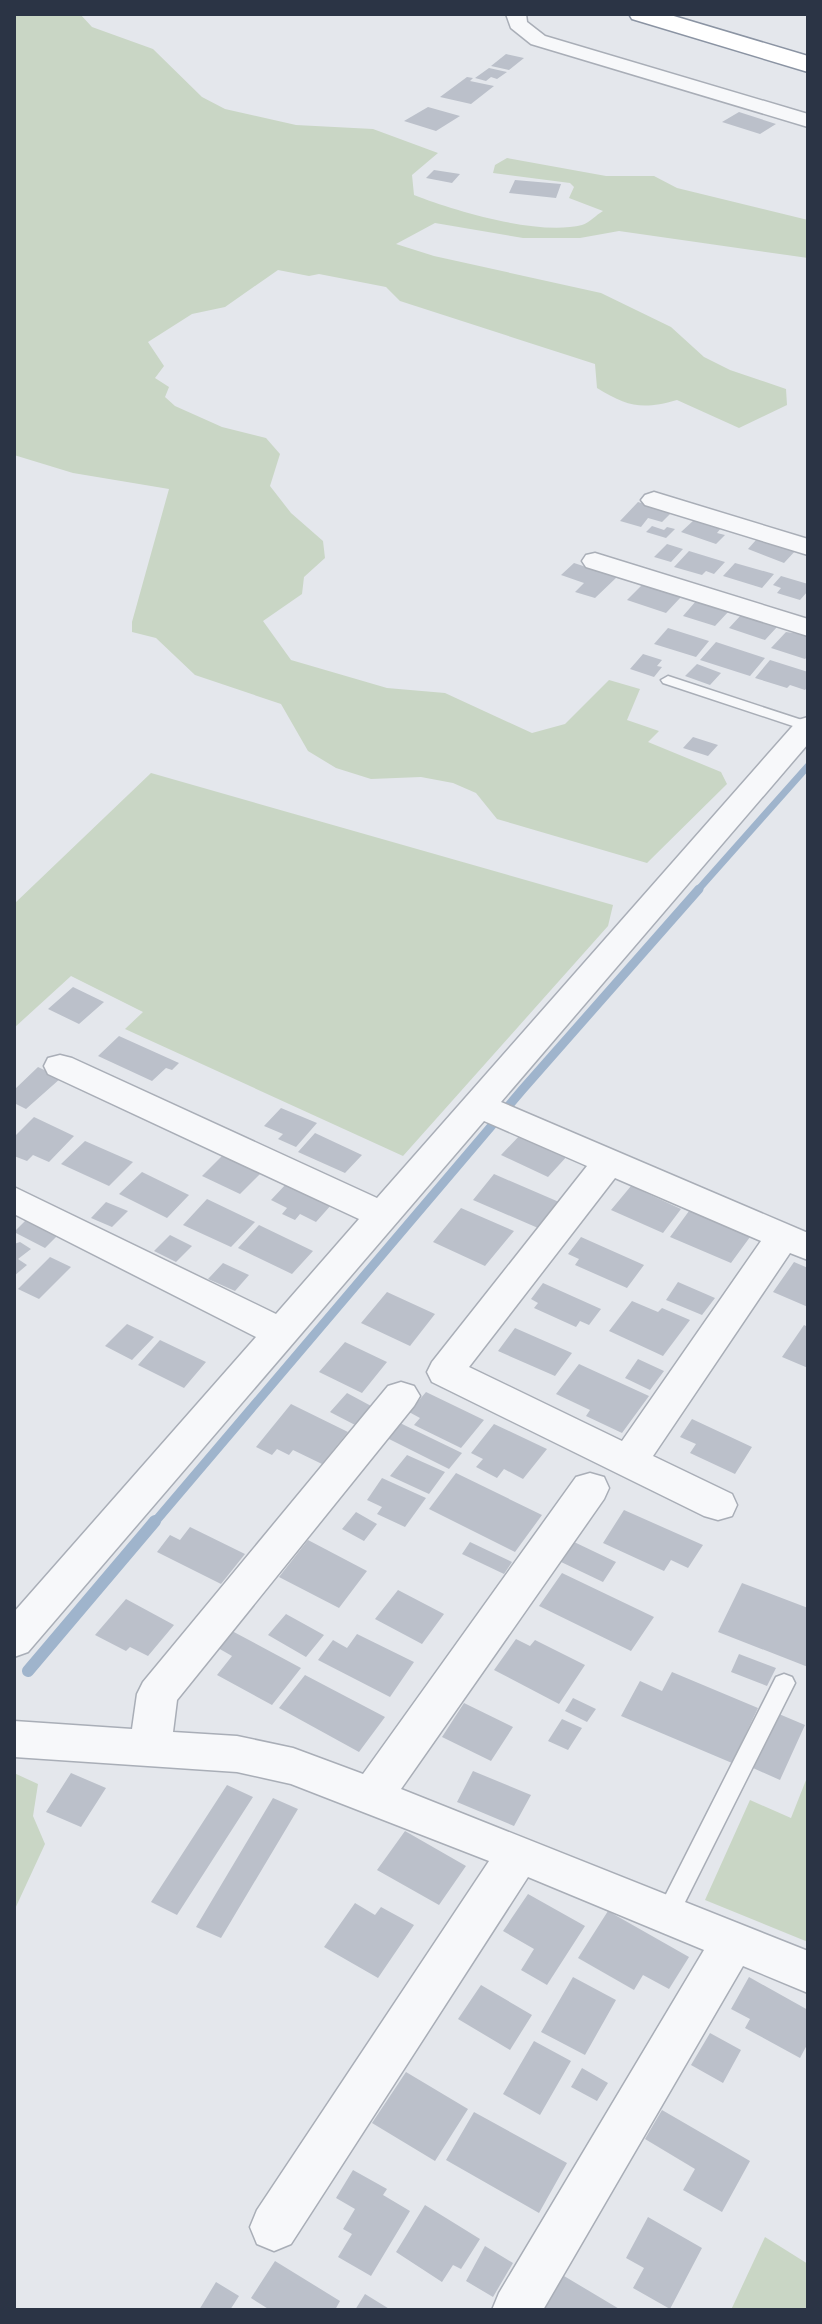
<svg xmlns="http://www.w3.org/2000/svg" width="822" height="2324" font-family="Lato,sans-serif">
  <rect width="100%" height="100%" fill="#e4e7ec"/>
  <!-- green -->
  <path fill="#c9d6c5" d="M14 14H80L92 27 153 49 202 97 225 109 296 125 373 129 438 153 412 175 414 195C455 211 538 236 582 225 589 223 596 215 603 211L569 198 574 187 570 183 493 173 495 165 507 158 606 176H654L677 188 808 220V258L619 231 580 238H523L435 223 396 244 434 256 601 293 671 327 704 357 730 370 786 389 787 405 739 428 677 400C642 410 628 407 597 388L595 364 400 301 386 287 319 274 309 276 278 270 225 307 192 314 148 342 164 366 155 378 169 387 165 397 175 406 222 427 266 438 280 454 270 486 291 513 323 541 325 558 304 577 302 594 263 621 291 660 387 688 445 693 532 733 565 724 609 680 640 689 627 720 659 731 648 742 721 772 727 784 647 863 497 819 476 793 453 783 421 777 371 779 336 768 308 751 281 704 195 675 156 638 132 632V622L169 489 73 473 14 455Z
    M151 773 613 905 608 926 403 1156 125 1029 143 1012 71 976 14 1028V904Z
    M14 1773 38 1784 33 1816 45 1844 14 1911Z
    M808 1775V1942L705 1900 750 1800 791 1818Z
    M765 2237 808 2264V2310H731Z"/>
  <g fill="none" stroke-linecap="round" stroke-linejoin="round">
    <!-- stream-far2 -->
    <path stroke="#9fb4cc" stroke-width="7" d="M697 891 808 766"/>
    <!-- stream-far1 -->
    <path stroke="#9fb4cc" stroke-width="9" d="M154 1523 522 1090 699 889"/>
    <!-- stream -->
    <path stroke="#9fb4cc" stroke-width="12" d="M28 1671 155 1521"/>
  </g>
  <!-- building -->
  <path fill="#bbc0ca" d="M506 54 524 58 509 70 491 66Z
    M489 68 507 72 497 79 491 77 486 81 475 78Z
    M467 77 473 78 470 81 494 86 471 104 440 97Z
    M428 107 460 116 436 131 404 121Z
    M739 112 776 124 760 134 722 122Z
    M434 170 460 174 452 183 426 178Z
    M515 180 561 184 556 198 509 193Z
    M638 502 672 512 662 522 648 518 641 527 620 521Z
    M694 520 721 528 717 533 725 535 716 544 681 532Z
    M652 526 664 530 667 527 675 529 666 538 646 532Z
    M756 540 764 541 797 549 784 563 748 549Z
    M667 544 683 549 671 562 654 557Z
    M689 551 725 562 714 574 706 571 702 575 674 567Z
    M574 563 617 577 595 598 575 592 584 583 561 575Z
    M735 563 774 574 762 588 723 576Z
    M781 576 808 584V591L800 600 777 593 781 588 773 585Z
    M643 584 681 597 666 613 627 600Z
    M696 601 729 611 715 626 683 616Z
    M741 615 777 627 765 640 729 628Z
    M668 628 709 641 696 657 654 644Z
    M786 632 808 635V656L805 659 771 648Z
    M716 642 765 658 750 676 700 660Z
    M643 654 662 660 657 666 662 667 654 677 630 669Z
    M770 660 808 672V686L805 690 790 685 787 688 755 678Z
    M697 664 721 673 710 685 685 676Z
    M693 737 718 745 708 756 683 748Z
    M73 987 104 1002 79 1024 48 1009Z
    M119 1036 179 1063 172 1070 166 1068 152 1081 98 1056Z
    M38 1067 61 1078 26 1109 14 1103V1090Z
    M281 1108 317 1123 296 1147 278 1139 283 1134 264 1126Z
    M34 1117 74 1136 49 1162 33 1155 27 1161 14 1156V1137Z
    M315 1133 362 1155 345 1173 298 1152Z
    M522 1133 569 1154 548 1177 501 1155Z
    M85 1141 133 1162 109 1186 61 1164Z
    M223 1155 261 1173 240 1194 202 1176Z
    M142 1172 189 1195 167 1218 119 1194Z
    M494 1174 559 1202 538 1228 473 1200Z
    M287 1183 332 1204 316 1222 300 1214 295 1220 282 1214 287 1208 271 1200Z
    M631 1186 681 1209 663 1233 611 1210Z
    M207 1199 255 1222 231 1247 183 1225Z
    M106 1202 128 1211 112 1227 91 1218Z
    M461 1208 514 1231 485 1266 433 1242Z
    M689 1211 750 1237 731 1263 670 1237Z
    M26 1220 57 1236 45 1248 14 1232Z
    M259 1225 313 1251 292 1274 238 1248Z
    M170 1235 192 1246 176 1262 154 1251Z
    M581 1237 644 1265 627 1288 575 1265 579 1259 568 1254Z
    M20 1242 31 1249 18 1259 27 1265 14 1276V1244Z
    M50 1257 71 1267 39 1299 18 1289Z
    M794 1262 808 1268V1307L773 1292Z
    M223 1263 249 1275 235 1291 208 1279Z
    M678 1282 715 1298 702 1315 666 1300Z
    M543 1283 601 1309 589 1325 580 1321 576 1327 534 1308 538 1303 531 1299Z
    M387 1292 435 1314 410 1346 361 1323Z
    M632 1301 658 1312 662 1308 690 1320 663 1356 609 1331Z
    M127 1324 154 1337 132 1360 105 1346Z
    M804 1325 808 1327V1368L782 1357Z
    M515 1328 572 1353 555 1376 498 1351Z
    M160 1340 206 1362 184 1388 138 1365Z
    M345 1342 387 1362 362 1393 319 1372Z
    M638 1359 664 1371 650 1390 625 1378Z
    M579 1364 649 1396 622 1433 586 1416 590 1410 556 1394Z
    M426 1392 484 1420 461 1448 414 1425 420 1418 409 1412Z
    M347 1393 373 1407 357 1426 330 1412Z
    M291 1404 348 1432 322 1464 293 1450 289 1455 277 1449 272 1455 256 1447Z
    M692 1419 752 1447 735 1474 690 1453 696 1444 680 1437Z
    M400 1423 462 1453 449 1469 387 1438Z
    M494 1424 547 1449 523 1479 504 1469 497 1478 476 1467 483 1459 471 1453Z
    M407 1455 445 1472 429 1494 390 1476Z
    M456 1473 542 1515 515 1552 429 1509Z
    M382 1478 426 1498 405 1527 377 1514 382 1507 367 1500Z
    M624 1510 703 1545 688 1568 671 1560 664 1571 603 1543Z
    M356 1512 377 1524 364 1541 342 1529Z
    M190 1527 245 1554 221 1584 157 1552 170 1535 180 1540Z
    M308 1540 367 1571 339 1608 279 1577Z
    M572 1541 616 1562 603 1582 559 1561Z
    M470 1542 512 1562 504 1574 462 1554Z
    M562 1573 654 1617 631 1651 539 1606Z
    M742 1583 808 1608V1667L718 1632Z
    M398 1590 444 1614 422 1644 375 1619Z
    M126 1599 174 1625 148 1656 130 1647 126 1651 95 1635Z
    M286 1614 324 1635 306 1657 268 1635Z
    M232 1631 301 1668 272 1705 217 1675 232 1656 218 1648Z
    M357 1634 414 1662 390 1697 318 1660 333 1640 347 1648Z
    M516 1639 530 1646 535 1640 585 1665 559 1704 494 1670Z
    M739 1654 776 1668 767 1686 731 1672Z
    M672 1672 758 1708 732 1763 621 1716 640 1681 662 1691Z
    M305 1675 385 1717 359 1752 279 1708Z
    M573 1698 596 1709 587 1722 565 1711Z
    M464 1703 513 1727 491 1761 442 1737Z
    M779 1714 805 1725 780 1780 753 1768Z
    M562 1719 582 1728 568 1750 548 1741Z
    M473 1771 531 1795 514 1826 457 1802Z
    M71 1773 106 1788 81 1827 46 1812Z
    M227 1785 253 1797 177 1915 151 1902Z
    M273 1798 298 1809 221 1938 196 1927Z
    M405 1831 466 1866 439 1905 377 1870Z
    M528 1894 585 1926 547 1985 521 1970 534 1949 503 1931Z
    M355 1903 375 1915 381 1907 414 1925 378 1978 324 1947Z
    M608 1911 689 1957 669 1989 643 1975 634 1990 578 1958Z
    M573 1977 616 2000 585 2055 541 2032Z
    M749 1977 808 2010V2043L800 2058 745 2028 750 2019 731 2009Z
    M481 1985 532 2015 510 2050 458 2019Z
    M710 2033 741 2050 723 2083 691 2065Z
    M534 2041 571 2061 540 2115 503 2094Z
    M582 2068 608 2083 597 2101 571 2087Z
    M406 2072 468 2109 435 2161 372 2123Z
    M662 2110 750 2161 722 2212 683 2190 695 2169 645 2139Z
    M474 2112 567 2163 539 2213 446 2160Z
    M353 2170 387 2189 383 2195 410 2211 371 2276 338 2257 352 2234 343 2229 355 2209 336 2198Z
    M425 2205 480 2239 461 2269 453 2265 442 2282 396 2252Z
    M648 2217 702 2248 670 2309 633 2288 644 2268 626 2258Z
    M485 2246 513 2263 493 2297 466 2281Z
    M275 2261 340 2301 335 2310H270L251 2298Z
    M559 2273 621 2310H538Z
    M216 2282 239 2296 230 2310H199Z
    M365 2294 391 2310H355Z"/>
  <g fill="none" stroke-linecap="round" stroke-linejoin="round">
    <defs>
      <path id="service" d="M668 676 808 722V731L663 683 661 680Z
        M784 1674 792 1677 795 1683 675 1922 667 1926 659 1922 655 1915 659 1908 776 1677Z"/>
      <path id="minor" d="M506 14H526L527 22 545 36 808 114V127L531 44 511 28Z
        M654 492 808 539V555L645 505 641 500 645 495Z
        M595 553 808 619V636L586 567 582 561 586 555Z
        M808 717V744L501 1102 808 1233V1260L790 1253 653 1456 732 1494 737 1505 732 1516 718 1520 704 1516 432 1382 427 1372 432 1362 587 1166 484 1121 28 1652 14 1657V1612L256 1337 14 1214V1187L276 1314 359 1219 48 1074 44 1066 48 1058 60 1055 72 1058 377 1198 798 720ZM615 1178 761 1241 622 1441 469 1367Z
        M401 1382 414 1386 420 1396 414 1406 177 1700 173 1732 237 1736 293 1748 363 1774 576 1477 590 1473 604 1477 609 1488 604 1499 401 1789 808 1951V1993L743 1966 543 2310H492L499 2293 704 1950 528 1877 291 2244 274 2251 257 2244 250 2227 257 2210 489 1861 291 1784 237 1772 14 1757V1721L132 1729 137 1694 143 1682 388 1386Z"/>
      <path id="trunk" d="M629 14H667L808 56V72L632 19Z"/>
    </defs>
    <!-- service casing -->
    <use href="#service" stroke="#a9aeb7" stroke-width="3"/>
    <!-- minor casing -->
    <use href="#minor" stroke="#a9aeb7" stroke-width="3"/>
    <!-- trunk casing -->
    <use href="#trunk" stroke="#8b94a3" stroke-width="3"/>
    <!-- service -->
    <use href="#service" fill="#f7f8fa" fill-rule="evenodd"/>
    <!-- minor -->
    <use href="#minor" fill="#f7f8fa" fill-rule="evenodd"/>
    <!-- trunk -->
    <use href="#trunk" fill="#fff" fill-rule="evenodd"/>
  </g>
  <!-- border -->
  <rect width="822" height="2324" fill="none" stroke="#2b3445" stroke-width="32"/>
</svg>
